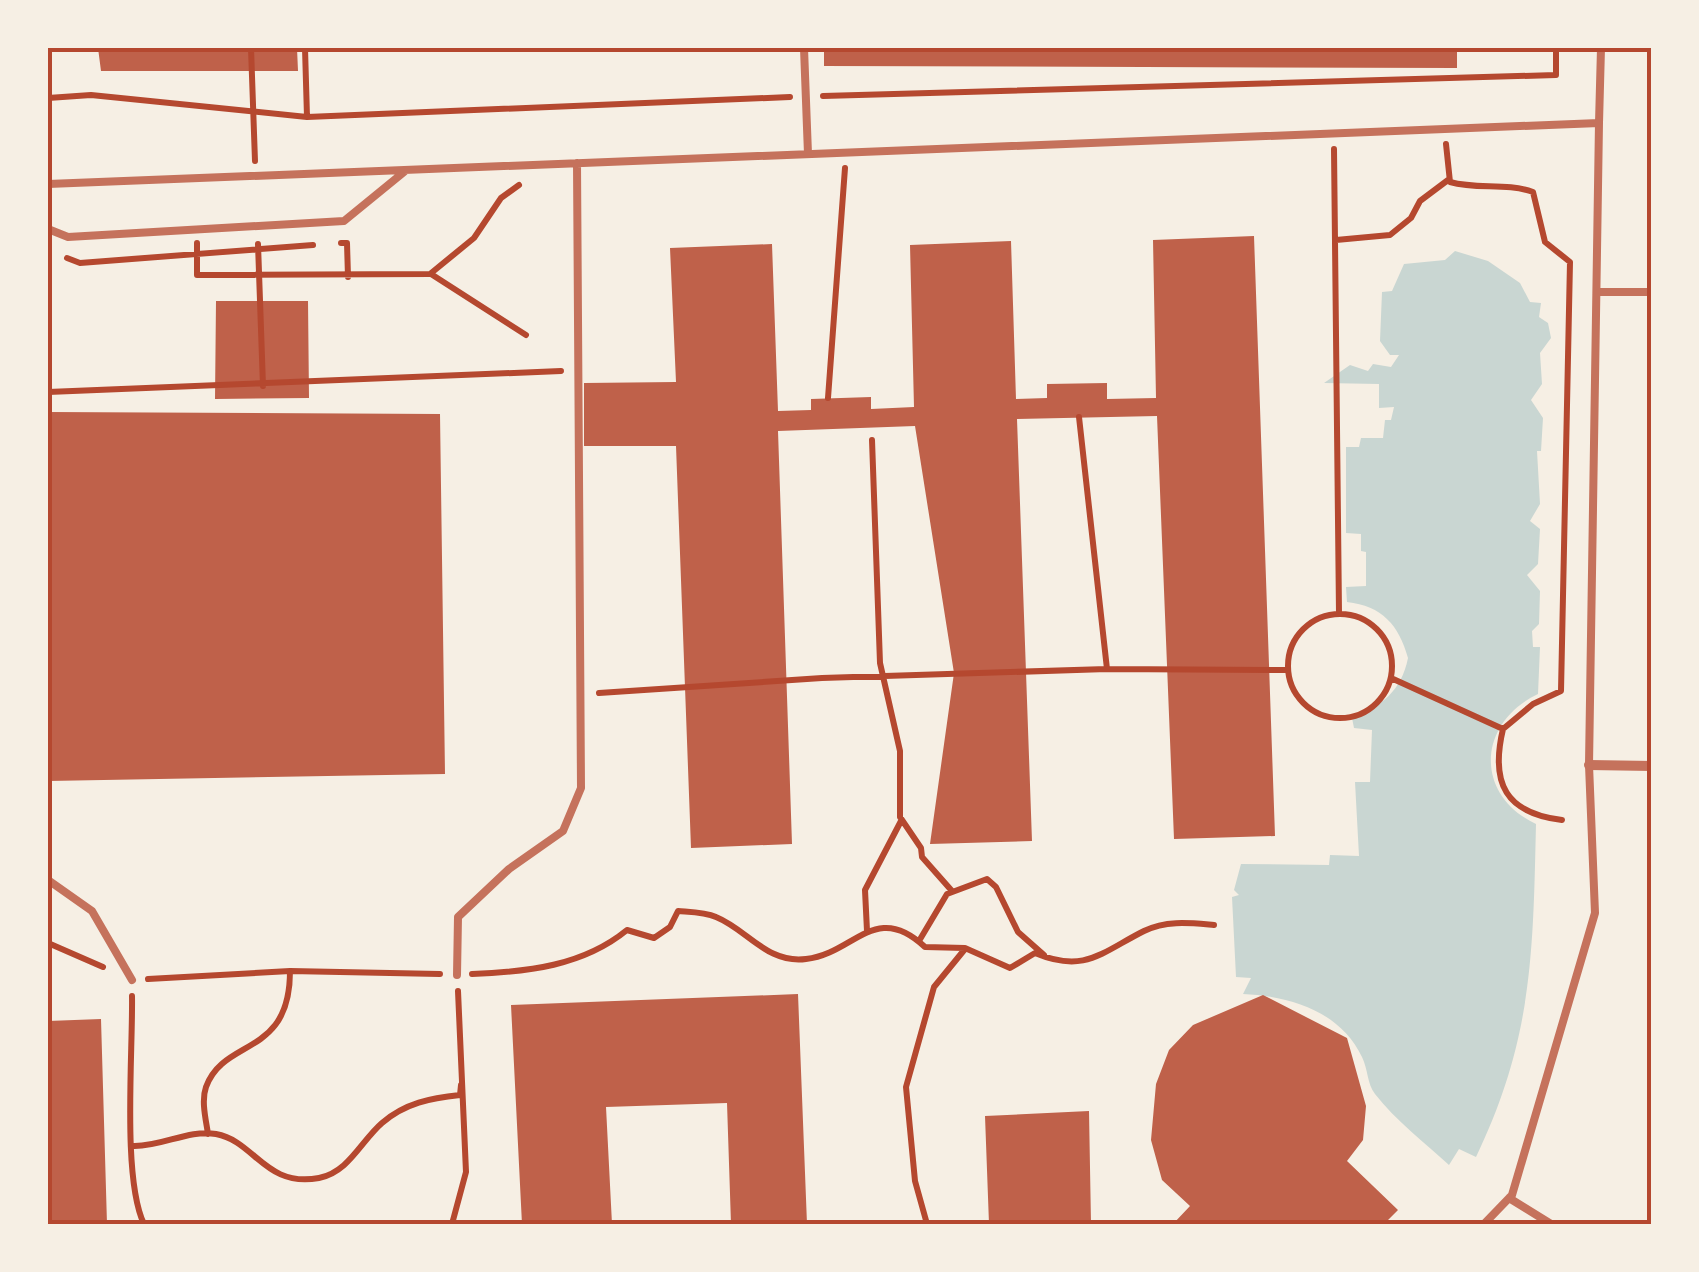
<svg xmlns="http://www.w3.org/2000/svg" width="1699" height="1272" font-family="'Work Sans',sans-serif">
  <rect width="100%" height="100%" fill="#f6efe4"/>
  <!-- water -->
  <path fill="#c9d6d2" d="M1455 251 1488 261 1520 283 1530 302 1541 303 1539 317 1548 323 1551 338 1540 353 1542 384 1531 400 1543 418 1541 451H1537L1540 504 1530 521 1540 529 1538 564 1527 575 1540 591 1539 624 1532 631 1533 647H1540L1538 694C1477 723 1474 795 1536 824 1533 953 1533 1038 1476 1157L1459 1149 1449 1165C1425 1143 1395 1120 1375 1094 1367 1084 1368 1069 1362 1057 1340 1011 1290 996 1243 994L1251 978 1236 977 1232 897 1239 895 1234 890 1241 864 1329 865 1330 855 1359 856 1355 782H1370L1372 730 1354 728 1352 718C1382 705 1401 692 1408 658 1399 625 1382 606 1347 602L1346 587 1366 586V552L1361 551V534L1346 533V447H1359L1361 438H1383L1385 420H1391L1394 407 1379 408V384L1324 383 1350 365 1368 371 1373 364 1391 367 1399 355H1390L1380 341 1382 292 1392 291 1404 264 1445 260Z"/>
  <!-- building -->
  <path fill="#bf614a" d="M98 48H297L298 71H101Z
    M824 48H1457V68L824 66Z
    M1254 236 1275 836 1174 839 1157 416 1017 419 1032 841 930 844 954 673 915 426 778 431 792 844 691 848 676 446H584V383L676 382 670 248 772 244 778 411 811 410V399L871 397V409L914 407 910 245 1011 241 1016 399 1047 398V384L1107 383V399L1156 398 1153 240Z
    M216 301H308L309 398 215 399Z
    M48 412 440 414 445 774 48 781Z
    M798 994 807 1224H731L727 1103 606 1107 612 1224H522L511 1005Z
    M1263 995 1347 1038 1366 1106 1363 1140 1347 1161 1398 1210 1384 1224H1173L1190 1206 1162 1180 1151 1140 1156 1084 1169 1050 1193 1025Z
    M101 1019 107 1224H48V1021Z
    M1089 1111 1091 1224H989L985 1116Z"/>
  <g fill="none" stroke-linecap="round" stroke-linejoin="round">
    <!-- path -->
    <path stroke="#b5482f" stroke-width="6" d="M251 48 255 161
      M823 96 1556 75V48
      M48 98 91 95 307 117 305 48
      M307 117 790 97
      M1334 149 1339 613
      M1336 240 1390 235 1411 218 1420 201 1448 180
      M197 243V275L430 274 474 238 501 198 519 185
      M341 243H347L348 277
      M258 244 263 386
      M67 258 80 263 313 245
      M431 274 526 335
      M48 392 561 371
      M828 398 845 168
      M1079 417 1107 669 1288 670
      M872 440 880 663 900 751V817L921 848 922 857 952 891
      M1288 666a52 52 0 1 1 104 0a52 52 0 1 1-104 0Z
      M1391 678 1503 729 1533 704 1561 691 1570 262 1545 242 1533 192C1505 182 1478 190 1450 182L1446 144
      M599 693 822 678 1107 669
      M1503 729C1490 784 1506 813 1562 820
      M867 931 865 890 901 821
      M919 941 947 894 987 879 996 887 1018 932 1044 955
      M48 943 103 967
      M472 974C527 972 583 966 627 930L654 938 670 927 678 911C690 912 705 912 716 917 748 930 767 964 806 959 854 954 875 900 925 947L965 948 1010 968 1035 953C1085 974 1102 952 1144 931 1167 920 1190 923 1214 925
      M148 979 290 971 440 974
      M132 996C133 1052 122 1178 144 1224
      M208 1134C206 1120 201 1101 206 1087 224 1037 290 1058 290 971
      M133 1146C162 1147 188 1129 216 1134 255 1141 265 1188 319 1178 349 1172 361 1141 382 1123 405 1103 431 1098 460 1095L461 1085
      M452 1224 466 1172 458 991
      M927 1224 915 1181 906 1087 934 987 965 949"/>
    <!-- service -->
    <path stroke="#c5725c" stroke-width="8" d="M804 48 808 154
      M48 184 1599 123 1601 48
      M48 229 68 237 344 221 404 172
      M1597 292H1652
      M48 880 92 911 132 980
      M457 975 458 917 509 869 563 831 581 788 577 163
      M1509 1198 1551 1224
      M1484 1224 1512 1195 1595 913 1589 765 1599 123"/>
    <!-- minor -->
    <path stroke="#c5725c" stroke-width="10" d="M1589 765 1652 766"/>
  </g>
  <!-- border -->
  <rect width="1699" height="1272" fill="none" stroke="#f6efe4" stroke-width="100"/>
  <rect x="50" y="50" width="1599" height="1172" fill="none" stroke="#b5482f" stroke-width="4"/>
</svg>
